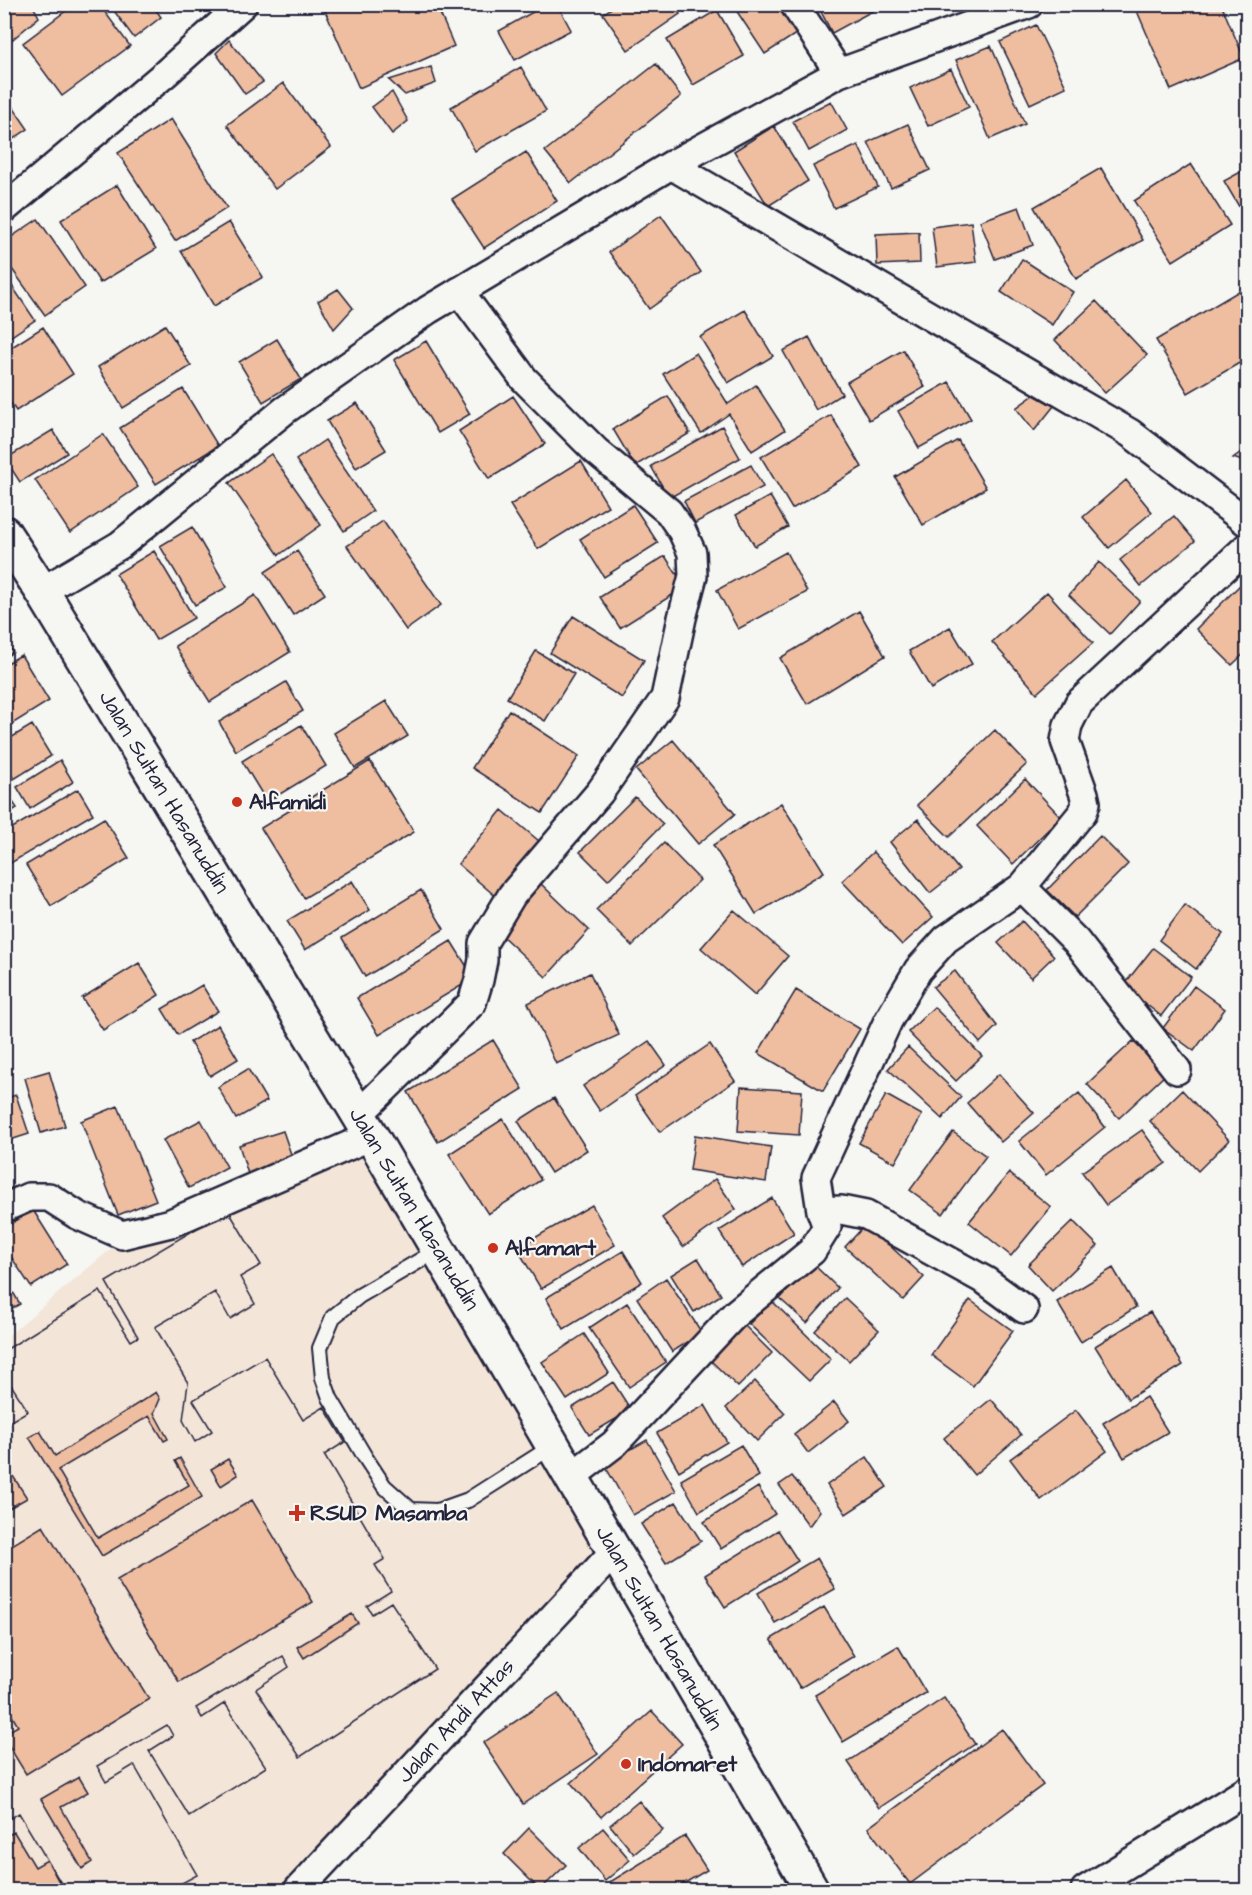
<svg xmlns="http://www.w3.org/2000/svg" width="1252" height="1895" font-family="'Architects Daughter',sans-serif">
  <rect width="100%" height="100%" fill="#f6f6f2"/>
  <filter id="ink" filterUnits="userSpaceOnUse"><feTurbulence type="fractalNoise" baseFrequency=".0167" numOctaves="2"/><feDisplacementMap in="SourceGraphic" scale="12" xChannelSelector="R" yChannelSelector="G"/><feConvolveMatrix kernelMatrix="1 2 1 2 8 2 1 2 1" color-interpolation-filters="sRGB"/></filter>
  <g filter="url(#ink)">
    <!-- built -->
    <path fill="#f4e5d9" d="M368 1142 609 1548 283 1890H5L4 1339 119 1242Z"/>
    <!-- building -->
    <path fill="#efbea0" stroke="#22223b" stroke-width="1.5" fill-rule="evenodd" d="M4 4H32L39 17 7 44 4 41Z
      M75 4H99L130 46 62 96 23 43Z
      M109 4H152L161 17 134 38Z
      M322 4H436L454 46 359 88Z
      M547 4H557L571 30 515 60 499 31Z
      M617 4H673L680 14 628 50 603 14Z
      M732 4H781L799 32 765 54Z
      M817 4H885L832 33Z
      M1134 4H1221L1244 58 1171 90Z
      M717 10 744 56 693 85 667 40Z
      M1036 25 1066 87 1030 104 1000 42Z
      M229 40 263 82 245 94 216 53Z
      M991 46 1025 124 990 139 956 60Z
      M656 64 681 96 571 183 545 151Z
      M431 67 436 83 405 95 389 80Z
      M521 67 546 111 475 151 451 107Z
      M951 69 969 107 928 126 910 88Z
      M283 83 331 147 275 189 227 125Z
      M392 92 408 121 392 134 372 107Z
      M4 94 28 129 4 145Z
      M831 101 847 130 809 151 793 121Z
      M171 119 227 208 175 241 118 153Z
      M908 124 930 170 891 188 868 142Z
      M774 126 808 181 768 206 734 151Z
      M858 145 878 187 834 208 813 166Z
      M526 152 557 201 484 248 452 199Z
      M1191 164 1230 225 1173 261 1134 201Z
      M1101 168 1143 240 1076 279 1034 207Z
      M1248 168V222L1224 181Z
      M117 185 156 249 100 283 61 220Z
      M1019 207 1033 245 995 259 980 221Z
      M661 215 701 272 649 309 609 252Z
      M38 219 85 287 45 315 4 258V242Z
      M229 222 263 277 214 306 181 251Z
      M971 222 976 262 937 267 932 227Z
      M919 232 920 263 877 265 876 234Z
      M1022 259 1073 292 1052 325 1001 292Z
      M4 274 35 320 4 341Z
      M1244 288 1248 294V358L1188 393 1156 340Z
      M338 289 353 308 334 329 318 301Z
      M1096 301 1147 355 1105 393 1055 340Z
      M745 310 773 356 728 383 700 337Z
      M165 325 191 366 123 408 98 367Z
      M43 327 73 374 16 411 4 393V352Z
      M809 337 842 394 816 410 783 351Z
      M277 339 301 379 263 402 239 362Z
      M426 341 470 414 438 433 394 360Z
      M903 350 925 387 869 420 847 382Z
      M696 353 728 404 756 385 785 430 752 451 729 414 701 433 663 374Z
      M949 382 971 419 919 448 898 411Z
      M183 389 218 446 156 484 120 428Z
      M1034 395 1054 406 1034 431 1016 408Z
      M513 396 545 444 489 479 459 431Z
      M668 396 690 433 635 466 613 429Z
      M357 403 386 450 356 468 327 421Z
      M831 415 862 467 792 509 761 457Z
      M722 426 740 458 669 498 651 466Z
      M53 430 67 453 20 482 5 459Z
      M103 434 138 487 70 533 35 480Z
      M325 440 373 511 344 531 296 460Z
      M958 440 986 488 923 525 895 477Z
      M1248 447V463L1233 458Z
      M271 454 321 525 279 555 229 483Z
      M581 461 608 506 538 549 510 505Z
      M751 465 763 487 695 523 684 501Z
      M1126 480 1152 512 1109 548 1083 517Z
      M770 496 788 527 755 546 736 515Z
      M633 505 658 543 604 577 580 539Z
      M1174 516 1195 541 1141 586 1120 560Z
      M383 521 441 605 406 630 347 546Z
      M192 527 227 587 195 605 160 546Z
      M154 551 194 618 156 640 116 574Z
      M297 551 325 594 293 615 265 572Z
      M786 552 807 592 738 629 717 590Z
      M665 556 685 587 620 628 600 597Z
      M1099 562 1140 601 1110 634 1069 595Z
      M1248 577V650L1232 665 1196 629Z
      M1047 592 1093 643 1037 693 992 642Z
      M255 595 290 652 210 702 175 646Z
      M859 611 885 656 807 704 780 658Z
      M573 616 644 660 622 698 550 653Z
      M950 627 972 664 931 689 909 651Z
      M4 639 13 652 4 658Z
      M536 651 574 674 545 721 507 698Z
      M21 655 49 701 4 729V665Z
      M286 682 303 711 236 751 219 722Z
      M386 701 408 736 355 768 334 733Z
      M509 710 579 756 542 813 472 768Z
      M32 725 51 756 14 779 4 763V742Z
      M301 725 326 766 267 802 242 761Z
      M995 730 1027 764 949 837 917 805Z
      M673 740 735 814 698 844 636 770Z
      M60 760 73 782 30 809 17 787Z
      M370 761 414 832 304 898 261 828Z
      M1025 779 1061 817 1013 864 977 826Z
      M4 789 17 808 4 816Z
      M78 789 93 814 4 867V833Z
      M635 797 663 824 608 880 580 852Z
      M781 803 824 872 756 914 713 845Z
      M502 810 545 846 500 900 458 864Z
      M104 818 129 858 51 906 26 865Z
      M918 819 959 870 930 893 890 842Z
      M1100 836 1128 864 1075 917 1047 890Z
      M664 843 700 880 632 946 596 910Z
      M873 852 933 917 902 945 842 881Z
      M352 881 370 910 305 950 287 921Z
      M540 883 589 930 546 977 496 930Z
      M421 890 444 929 365 977 342 938Z
      M1185 905 1223 934 1196 969 1159 940Z
      M734 910 788 956 755 995 701 948Z
      M1022 921 1054 956 1031 978 998 943Z
      M451 941 474 978 379 1035 357 998Z
      M1153 948 1191 977 1161 1016 1123 986Z
      M139 963 159 995 103 1030 82 998Z
      M955 971 997 1026 980 1043 933 987Z
      M590 973 619 1035 556 1064 528 1003Z
      M202 985 218 1011 178 1035 162 1009Z
      M1194 986 1225 1009 1194 1051 1163 1028Z
      M796 990 860 1029 823 1091 758 1053Z
      M934 1007 982 1056 956 1081 908 1032Z
      M218 1025 238 1059 210 1076 190 1042Z
      M493 1040 523 1089 438 1142 408 1092Z
      M649 1041 666 1065 600 1111 583 1086Z
      M1133 1041 1165 1075 1119 1118 1087 1084Z
      M710 1044 735 1081 660 1132 635 1096Z
      M908 1047 961 1097 942 1119 888 1069Z
      M248 1069 267 1101 236 1119 218 1087Z
      M49 1071 65 1126 41 1133 25 1078Z
      M999 1074 1034 1113 1001 1142 967 1103Z
      M741 1087 802 1091 799 1135 738 1131Z
      M1182 1090 1229 1140 1198 1171 1150 1121Z
      M1079 1093 1105 1127 1046 1175 1019 1141Z
      M16 1095 29 1134 4 1142V1099Z
      M886 1095 922 1115 895 1163 859 1143Z
      M554 1098 587 1150 551 1173 518 1121Z
      M118 1106 156 1200 118 1215 81 1121Z
      M503 1119 541 1180 488 1214 449 1154Z
      M201 1120 227 1167 189 1188 163 1140Z
      M1142 1130 1166 1163 1106 1205 1082 1172Z
      M283 1131 293 1160 248 1174 239 1145Z
      M953 1132 986 1156 943 1214 910 1190Z
      M695 1135 771 1147 766 1182 690 1170Z
      M1009 1173 1051 1207 1011 1256 969 1222Z
      M715 1179 736 1209 683 1247 662 1218Z
      M772 1198 794 1233 742 1267 719 1231Z
      M592 1205 615 1245 541 1289 517 1248Z
      M33 1210 67 1264 31 1287 4 1246V1228Z
      M228 1210 261 1265 240 1277 255 1304 230 1319 215 1292 155 1327 188 1383 183 1420 195 1442 212 1431 193 1400 265 1357 303 1420 324 1407 345 1442 324 1455 385 1559 375 1565 391 1591 367 1606 372 1614 391 1602 435 1669 300 1757 256 1689 289 1667 283 1656 196 1708 202 1718 225 1703 266 1767 189 1816 149 1751 173 1736 167 1725 97 1766 106 1782 134 1765 197 1875 169 1890H65L19 1813 4 1822V1738L26 1774 149 1699 43 1526 4 1550V1511L27 1498 4 1462V1425L28 1411 4 1374V1351L100 1291 131 1341 138 1337 106 1282ZM156 1392 160 1399 154 1413 168 1439 164 1441 149 1416 58 1470 98 1538 189 1485 175 1461 180 1458 202 1497 102 1556 29 1437 40 1431 55 1456ZM228 1459 238 1475 221 1486 211 1469ZM252 1500 313 1602 179 1682 117 1580ZM352 1614 358 1623 304 1658 297 1647ZM79 1777 88 1792 61 1807 92 1862 82 1869 41 1799Z
      M228 1210 261 1265 240 1277 255 1304 230 1319 215 1292 155 1327 188 1383 183 1420 195 1442 212 1431 193 1400 265 1357 303 1420 324 1407 345 1442 324 1455 385 1559 375 1565 391 1591 367 1606 372 1614 391 1602 435 1669 300 1757 256 1689 289 1667 283 1656 196 1708 202 1718 225 1703 266 1767 189 1816 149 1751 173 1736 167 1725 97 1766 106 1782 134 1765 197 1875 169 1890H65L19 1813 4 1822V1425L28 1411 4 1374V1351L100 1291 131 1341 138 1337 106 1282Z
      M1073 1221 1098 1246 1052 1291 1028 1265Z
      M866 1224 924 1277 903 1300 845 1247Z
      M623 1251 642 1282 564 1329 546 1298Z
      M698 1258 721 1295 694 1312 671 1275Z
      M812 1263 838 1288 807 1323 780 1299Z
      M1113 1268 1136 1307 1081 1342 1057 1302Z
      M4 1277 20 1304 4 1313Z
      M666 1278 702 1333 672 1352 637 1298Z
      M845 1298 879 1330 849 1361 815 1331Z
      M970 1300 1013 1331 973 1386 931 1355Z
      M772 1301 831 1359 809 1381 749 1324Z
      M627 1303 666 1362 629 1387 589 1328Z
      M1150 1312 1183 1365 1128 1399 1095 1346Z
      M745 1326 772 1353 738 1387 710 1360Z
      M584 1334 609 1373 567 1400 542 1362Z
      M755 1381 785 1413 757 1441 726 1408Z
      M613 1382 631 1410 589 1435 572 1408Z
      M1146 1397 1168 1432 1124 1458 1103 1423Z
      M991 1399 1021 1435 974 1475 944 1438Z
      M834 1402 849 1421 808 1453 794 1434Z
      M705 1405 727 1442 679 1471 657 1433Z
      M1076 1410 1107 1451 1041 1500 1010 1459Z
      M647 1440 676 1491 633 1515 604 1464Z
      M741 1445 759 1476 699 1512 681 1480Z
      M867 1457 887 1487 846 1514 827 1485Z
      M792 1476 820 1511 809 1526 779 1485Z
      M758 1487 775 1514 721 1549 704 1522Z
      M676 1502 701 1541 666 1563 641 1524Z
      M778 1530 798 1561 725 1607 705 1575Z
      M817 1558 835 1589 775 1623 758 1593Z
      M824 1607 854 1656 800 1688 771 1639Z
      M898 1646 926 1693 843 1742 815 1695Z
      M558 1693 598 1754 523 1804 483 1743Z
      M944 1698 975 1744 879 1808 848 1762Z
      M4 1702 18 1726 4 1734Z
      M652 1711 682 1744 601 1817 571 1783Z
      M1002 1729 1043 1785 910 1884 868 1828Z
      M639 1801 663 1830 634 1854 610 1825Z
      M529 1828 566 1865 540 1890 504 1854Z
      M603 1828 630 1860 605 1881 579 1848Z
      M14 1832 35 1867 47 1860 59 1882 47 1888 49 1890H4V1837Z
      M685 1836 707 1870 673 1890H615L610 1882Z"/>
    <g fill="none" stroke-linecap="round" stroke-linejoin="round">
      <defs>
        <path id="lane" d="M438 1250 359 1296 333 1317 320 1348 323 1378 330 1398 365 1457 384 1486 411 1510 437 1511 468 1500 553 1446"/>
        <path id="street" d="M794 4 839 73
          M671 165 1130 433 1248 523
          M4 209 166 73 243 4
          M42 591 120 545 285 410 428 310 671 165 839 73 1029 4
          M1022 887 1076 941 1177 1070
          M358 1115 472 1003 479 980 483 960V943L512 895 600 792 665 698 682 618 693 576 692 553 682 531 669 512 596 451 524 379 459 291
          M4 1208 29 1197H49L77 1215 122 1235 171 1223 371 1136
          M821 1211 841 1210 866 1215 986 1281 1024 1309
          M572 1476 614 1444 735 1314 812 1251 827 1227 821 1211 816 1178 888 1021 918 970 946 939 1022 887 1083 812 1086 803 1084 794 1065 741 1068 725 1079 703 1248 546
          M298 1890 614 1552
          M1085 1890 1248 1790"/>
        <path id="highway" d="M4 533 42 591C152 773 263 954 372 1137 520 1387 665 1640 812 1890"/>
      </defs>
      <!-- lane casing -->
      <use href="#lane" stroke="#22223b" stroke-width="18"/>
      <!-- street casing -->
      <use href="#street" stroke="#22223b" stroke-width="32"/>
      <!-- highway casing -->
      <use href="#highway" stroke="#22223b" stroke-width="38"/>
      <!-- lane -->
      <use href="#lane" stroke="#f6f6f2" stroke-width="14"/>
      <!-- street -->
      <use href="#street" stroke="#f6f6f2" stroke-width="27"/>
      <!-- highway -->
      <use href="#highway" stroke="#f6f6f2" stroke-width="33"/>
    </g>
  </g>
  <!-- markers -->
  <g fill="#c8321e" stroke="#f6f6f2" stroke-width="2">
    <circle cx="237" cy="802" r="6"/>
    <circle cx="493" cy="1248" r="6"/>
    <path d="M294 1504h6v6h6v6h-6v6h-6v-6h-6v-6h6z"/>
    <circle cx="626" cy="1764" r="6"/>
  </g>
  <g text-anchor="middle" dominant-baseline="central" stroke-width="4.5" stroke-linejoin="round" paint-order="stroke">
    <!-- street labels -->
    <g font-size="22" fill="#22223b" stroke="#f6f6f2">
      <text transform="translate(164 792) rotate(59)">Jalan Sultan Hasanuddin</text>
      <text transform="translate(414 1209) rotate(59)">Jalan Sultan Hasanuddin</text>
      <text transform="translate(659 1628) rotate(60)">Jalan Sultan Hasanuddin</text>
      <text transform="translate(456 1721) rotate(-47)">Jalan Andi Attas</text>
    </g>
    <!-- poi labels -->
    <g font-size="22" font-weight="bold" fill="#22223b" stroke="#f6f6f2" text-anchor="start">
      <text x="249" y="802">Alfamidi</text>
      <text x="505" y="1248">Alfamart</text>
      <text x="310" y="1513">RSUD Masamba</text>
      <text x="638" y="1764">Indomaret</text>
    </g>
  </g>
  <!-- margin -->
  <rect width="1252" height="1895" fill="none" stroke="#f6f6f2" stroke-width="24"/>
  <rect x="12" y="12" width="1228" height="1871" fill="none" stroke="#22223b" stroke-width="2" filter="url(#ink)"/>
</svg>
